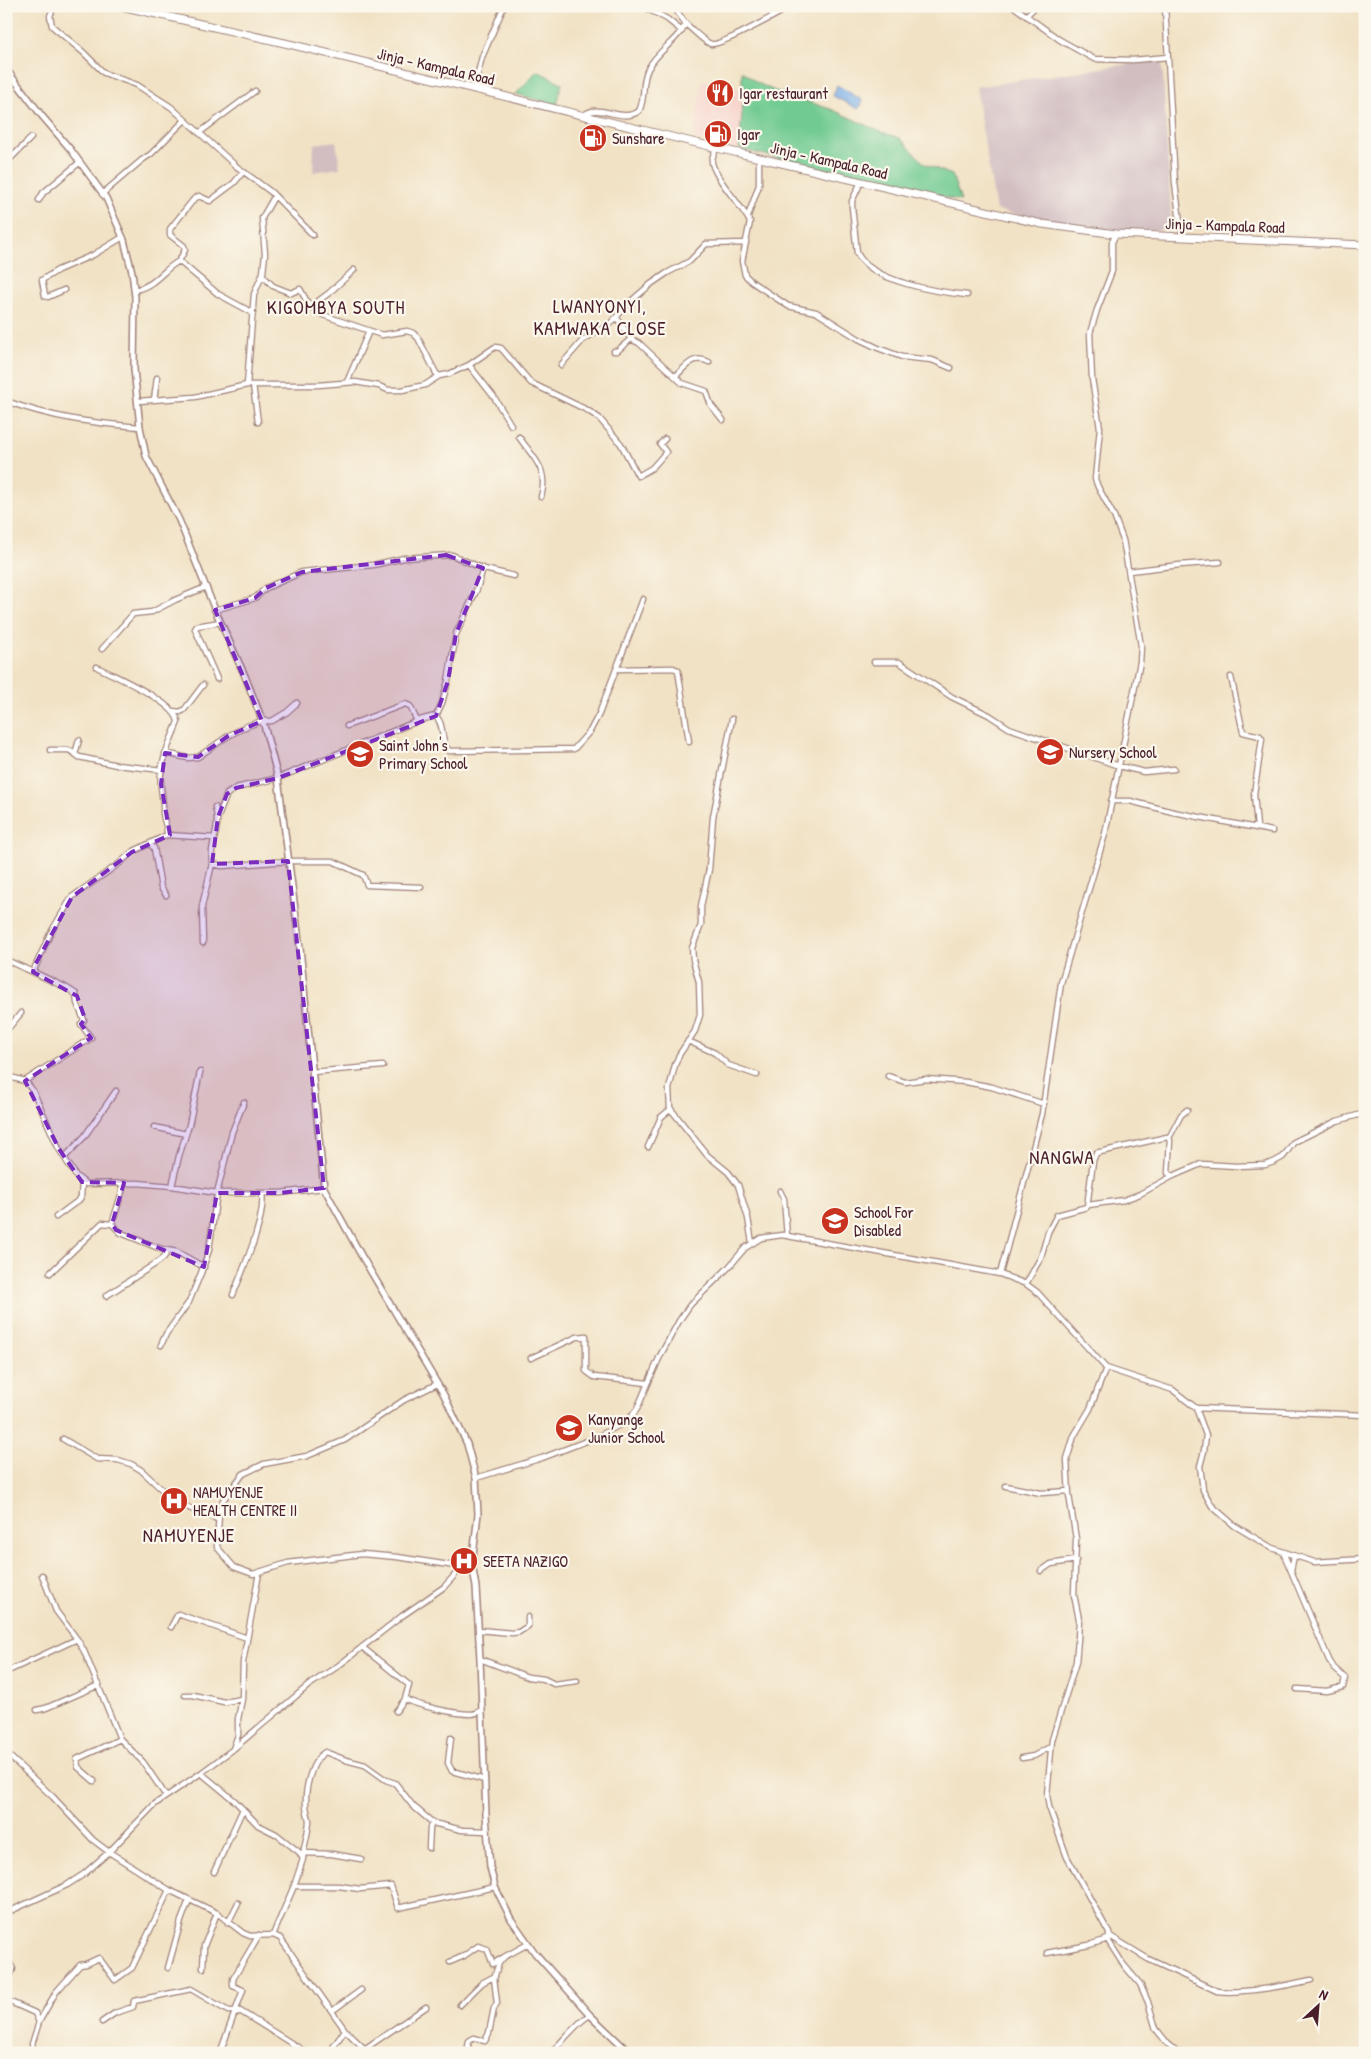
<svg xmlns="http://www.w3.org/2000/svg" width="1371" height="2059" font-family="'Patrick Hand',sans-serif">
  <rect width="100%" height="100%" fill="#fbf7ec"/>
  <filter id="ink" filterUnits="userSpaceOnUse"><feTurbulence type="fractalNoise" baseFrequency=".02" numOctaves="2"/><feDisplacementMap in="SourceGraphic" scale="10" xChannelSelector="R" yChannelSelector="G"/><feConvolveMatrix kernelMatrix="1 2 1 2 8 2 1 2 1" color-interpolation-filters="sRGB"/></filter>
  <filter id="wash" filterUnits="userSpaceOnUse"><feTurbulence type="fractalNoise" baseFrequency=".0096" numOctaves="4" result="noise"/><feDisplacementMap in="SourceGraphic" scale="20" xChannelSelector="R" yChannelSelector="G"/><feGaussianBlur stdDeviation="1.12" result="paint"/><feColorMatrix in="noise" values="0 0 0 0 0 0 0 0 0 0 0 0 0 0 0 0 0 1.4 0 .05"/><feComposite in="paint" operator="in"/></filter>
  <g filter="url(#wash)">
    <rect width="100%" height="100%" fill="#f1e2c5"/>
    <!-- built -->
    <path fill="#f7d0c9" d="M702 80 745 90 739 149 694 139Z"/>
    <!-- industrial -->
    <path fill="#d2bec1" d="M1162 59 1171 217 1169 227 1160 230H1119L1057 224 996 210 975 87Z
      M336 141 340 168 313 172 314 144Z"/>
    <!-- green -->
    <path fill="#71cb91" stroke="#5e755e" d="M537 71 562 83 557 105 516 94Z
      M742 71 756 82 772 90 833 110 881 132 900 138 925 164 952 175 961 201 739 149 744 91 742 86Z"/>
    <!-- water -->
    <path fill="#78ade6" stroke="#616688" d="M837 85 862 100V104L858 109 833 96Z"/>
  </g>
  <g filter="url(#ink)">
    <g fill="none" stroke-linecap="round" stroke-linejoin="round">
      <defs>
        <path id="minor" d="M54 6 50 16 52 26 83 52 104 73 137 85 171 107 236 166 271 192 313 235
          M642 6 667 19 682 31
          M1013 6 1060 40 1094 59 1133 60 1168 57
          M1064 6H1068
          M1165 6 1175 183 1182 237
          M1026 16 1036 6
          M686 24C692 29 704 42 711 44 719 47 781 12 792 6
          M474 89 482 57 504 6
          M584 115C599 102 622 124 639 111 646 98 641 82 648 69 657 51 676 42 686 24L673 6
          M199 133 255 91
          M717 148C715 151 713 155 712 159 709 172 744 208 750 222L742 261 745 275 752 282 788 306 816 312 859 339 878 348 902 357 932 360 951 368
          M6 163 31 138
          M861 182 852 201V207L857 253C871 282 938 292 967 295
          M102 194 142 160 151 154 185 120
          M39 200 43 193 80 162
          M748 216 759 185V158
          M179 261 185 250 184 246 170 235V229L194 199 199 196 210 201 234 183 243 172
          M262 275 273 286 291 293 300 289 310 307 323 315 382 335 407 331 413 333 418 338 436 373 439 376
          M64 290 48 297 45 296 42 280 58 270 93 255 123 237
          M134 290C156 286 162 270 179 261L218 294 253 313
          M310 307 329 293 354 270
          M631 339 639 343 682 383 706 391 711 405 723 420
          M614 351H617L631 339 617 318
          M469 365 495 347 501 348 531 383 587 410 599 418 621 444 638 476 652 468 666 452 660 444 665 439
          M561 365 583 340 611 323 629 303 651 284 667 273 690 261 706 244 746 243
          M676 376C686 366 694 354 709 362
          M347 382 369 331
          M247 385 254 294 263 273 265 254 262 218 274 197
          M253 385 258 422
          M154 400 157 378
          M6 401C52 418 92 423 140 427
          M138 401 195 397 247 385H318L355 382 379 386 388 390H402L425 385 439 376 449 374 469 365 494 397 511 425
          M519 437C534 459 549 469 541 497
          M1129 571 1180 565 1220 562
          M215 610 255 598 266 588 302 572 373 565 404 558 452 555 484 569 514 576
          M102 649 133 614 152 612 175 600 206 587
          M874 662H899L952 697 989 715 1009 728 1119 766 1144 772 1174 769
          M617 669 673 668 678 670 689 742
          M1231 677 1243 732 1260 736 1262 739 1254 794 1257 827
          M217 679 195 629 197 626 220 622
          M173 711 180 712 184 710 203 685
          M436 716 442 703 448 681 456 634 477 589 483 568
          M732 719 713 817 709 869 701 906V925L692 948 693 960 699 982 700 1015 695 1031 679 1055 675 1065 669 1089 670 1108 707 1155 728 1172 738 1185 748 1218 752 1243
          M347 726 405 704 410 706 417 721
          M79 740 75 754 79 757 117 765 162 770
          M50 750H69L75 754
          M165 753 188 758 198 757 228 736 247 726 262 721H272L287 712 297 703
          M1111 801H1130L1173 812 1272 831
          M218 817 227 794 236 788 278 778 420 720 435 716C445 722 440 743 449 751L574 749 590 731 599 714 643 599
          M167 835 214 838
          M150 844 154 848 161 888 166 895
          M212 864C209 841 222 830 215 807
          M203 943 202 906 212 864 222 866 288 861H333L363 875 367 885 421 887
          M6 960 33 972 50 934 72 897 120 863 132 852 167 835C168 827 163 820 163 812 164 799 159 786 161 773 163 756 171 739 178 722 176 702 114 676 97 667
          M6 1031 21 1013
          M688 1041 715 1053 728 1065 757 1075
          M312 1072 383 1066
          M6 1076 25 1081 33 1091 59 1149 76 1176 86 1184 137 1183 172 1186 217 1193H280L324 1188
          M888 1076 905 1082 926 1079 966 1082 992 1087 1044 1104
          M25 1081 91 1038 81 1024 84 1020 77 1003 76 994 65 987 33 972
          M154 1127 186 1134
          M1169 1138 1181 1115 1187 1110
          M648 1147 661 1117 671 1109
          M65 1157 84 1137 116 1091
          M172 1186 179 1156 189 1125 200 1072
          M780 1191 784 1199 787 1236
          M1088 1205 1124 1200 1140 1194 1173 1176 1201 1164 1236 1166 1265 1165 1274 1162 1283 1157 1294 1142 1337 1121 1365 1113
          M56 1217 79 1200 81 1197 82 1182
          M112 1224 122 1192V1183
          M50 1273 102 1223 112 1224 121 1233 161 1249 177 1252 204 1267
          M1000 1274 1042 1114 1061 983 1105 834 1140 662 1141 646 1123 540 1114 516 1098 487 1095 479 1100 428 1092 379 1090 333 1097 310 1112 271V242L1116 234
          M1026 1284 1041 1257 1048 1232 1057 1215 1087 1207 1093 1161 1096 1153 1167 1137 1170 1140 1168 1173 1173 1176
          M233 1295C243 1269 266 1219 262 1193
          M106 1296 158 1262 164 1257 168 1251
          M161 1345 166 1334 189 1302 201 1273 209 1250 217 1193 232 1132 244 1102
          M531 1358 577 1337 586 1336V1371L594 1377 648 1383
          M1106 1368 1090 1409 1074 1436 1067 1459 1069 1495 1076 1539 1074 1595 1079 1619 1078 1639 1076 1662 1052 1740 1047 1795 1049 1807 1067 1857 1109 1933V1942L1123 1964 1140 1984 1148 2002 1156 2029 1168 2044 1179 2053
          M437 1384 404 1400 345 1440 307 1456 264 1464 243 1474 223 1500 219 1513 217 1547 234 1567 253 1574 288 1563 362 1554 397 1557 462 1567
          M1196 1408 1365 1415
          M63 1439 97 1459 118 1460 131 1464 141 1470 170 1497 189 1508 217 1519
          M476 1478 542 1458 597 1437 629 1420 637 1409 660 1356 679 1321 690 1305 729 1267 745 1248 761 1238 782 1235 1000 1274 1026 1284 1037 1292 1106 1368 1173 1390 1196 1408 1206 1435 1204 1451 1200 1466 1203 1490 1212 1506 1235 1526 1272 1548 1314 1562 1365 1559
          M1006 1486 1041 1493 1068 1491
          M1283 1552 1329 1660 1334 1668 1345 1678 1343 1687 1327 1691 1297 1689
          M1291 1570 1294 1556
          M1041 1571 1051 1564 1076 1560
          M42 1575 56 1611 77 1639 84 1651 120 1739 143 1762 166 1796
          M171 1627 178 1614 247 1638
          M479 1630 512 1633 519 1632 528 1626V1617
          M362 1647 409 1685 405 1699 396 1711
          M480 1659 528 1677 544 1679 554 1684 577 1681
          M6 1672 77 1639
          M185 1695H193L224 1702 242 1699
          M405 1699C418 1706 456 1714 471 1714 475 1714 479 1712 482 1710
          M37 1710 46 1708 99 1685
          M6 1733 9 1732
          M451 1738 448 1763 452 1771 485 1780
          M233 1749 238 1735V1719L242 1699 243 1662 259 1573
          M6 1753 53 1797 93 1840 109 1852 169 1890 217 1913 243 1933 250 1936 273 1935 280 1938 345 2030 369 2053
          M1022 1758 1034 1756 1050 1747
          M201 1773 235 1801 258 1825 276 1834 299 1852 303 1859C303 1846 309 1833 309 1820 308 1815 306 1810 306 1805 305 1789 311 1760 325 1752L346 1760 365 1765 386 1780 395 1783 413 1806 433 1823 462 1830 487 1831
          M94 1781 78 1767 77 1759 120 1739
          M429 1848 430 1827 433 1823
          M303 1853 332 1854 361 1859
          M214 1872 243 1809
          M294 1886H339L360 1889 391 1886 398 1908 495 1887
          M6 1913 67 1885 84 1874 109 1852 155 1804 201 1773 232 1750 309 1685 338 1666 402 1616 444 1587 462 1567 472 1564
          M228 1923 238 1903
          M273 1935 294 1886 303 1859
          M1110 1936 1148 1959 1217 1991C1241 1994 1286 1986 1311 1980
          M1047 1953 1089 1945 1108 1939
          M6 1957 13 1969 6 1987
          M450 1962 464 1956 478 1946 487 1949 493 1964 499 1960
          M168 1968 181 1921 189 1900
          M203 1968 204 1946 217 1913
          M6 2000 35 2013 39 2022 32 2044 35 2053
          M460 2005 482 1983 495 1976
          M332 2011 361 1990
          M235 2014 240 2011 307 2053
          M39 2022 56 1992 80 1965 86 1964 99 1958 115 1980 132 1968 169 1890
          M102 2022 115 2013 133 2007 134 2001 191 1989 228 2011H234
          M366 2048 426 2007
          M221 2050 228 2053
          M220 2053 243 1990 233 1986V1979L259 1935
          M329 2053 345 2030
          M467 2053 469 2041 474 2038 485 2041 489 2033 494 2008 497 2003 494 1978 499 1963 504 1957 528 1944
          M551 2053C562 2042 577 2022 590 2015"/>
        <path id="tertiary" d="M6 69 42 116 71 150 106 198 124 240 132 272 135 297 134 369 140 427 146 456 179 520 215 610 245 676 264 725 278 778 300 948 324 1188 361 1255 444 1395 467 1444 476 1478 478 1514 472 1564 476 1587 480 1659 486 1815 490 1867 495 1887 511 1919 535 1953 590 2015 630 2053"/>
        <path id="trunk" d="M121 6 289 44 717 148 1042 224 1116 234 1365 245"/>
      </defs>
      <!-- minor casing -->
      <use href="#minor" stroke="#9e8078" stroke-width="7"/>
      <!-- tertiary casing -->
      <use href="#tertiary" stroke="#9e8078" stroke-width="8"/>
      <!-- trunk casing -->
      <use href="#trunk" stroke="#9e8078" stroke-width="9"/>
      <!-- minor -->
      <use href="#minor" stroke="#fff" stroke-width="4.5"/>
      <!-- tertiary -->
      <use href="#tertiary" stroke="#fff" stroke-width="5"/>
      <!-- trunk -->
      <use href="#trunk" stroke="#fff" stroke-width="7"/>
    </g>
  </g>
  <!-- marked area -->
  <path fill="#7b2cbf" fill-opacity="0.2" stroke="#7b2cbf" stroke-width="4" stroke-dasharray="10 6" stroke-linejoin="round" d="M446 555 483 568 456 634 448 681 436 716 278 778 236 788 227 794 218 817 212 864 288 861 324 1188 280 1193H217L204 1267 116 1230 112 1224 124 1183 82 1182 59 1149 25 1081 91 1038 81 1024 85 1019 77 996 33 972 34 967 72 897 132 852 170 835 161 784 165 753 198 757 228 736 262 721 215 610 255 598 266 588 302 572Z"/>
  <!-- icons -->
  <defs>
    <symbol id="restaurant-disc" viewBox="-11 -11 22 22"><circle r="9.5" fill="#c8321e" stroke="#fbf7ec"/><path d="M-5-6h1v4h1v-4h1v4h1v-4h1v5L-1.5 .5V6h-2V.5L-5-1ZM5-6V6H3V1.5H1.5Q1.5-4 5-6Z" fill="#fff"/></symbol>
    <symbol id="fuel-disc" viewBox="-11 -11 22 22"><circle r="9.5" fill="#c8321e" stroke="#fbf7ec"/><path d="M-5.5-6h7V0h2V4h1.3V-2.5L3-4.5l.8-.8L6-3V5H2.5V1h-1V6h-7ZM-4.2-4.7v3.2H.2V-4.7Z" fill="#fff"/></symbol>
    <symbol id="school-disc" viewBox="-11 -11 22 22"><circle r="9.5" fill="#c8321e" stroke="#fbf7ec"/><path d="M0-5L7-2L0 1L-7-2ZM-4 1L0 2.5L4 1V4Q0 6-4 4Z" fill="#fff"/></symbol>
    <symbol id="hospital-disc" viewBox="-11 -11 22 22"><circle r="9.5" fill="#c8321e" stroke="#fbf7ec"/><path d="M-5-5h3v3.5h4V-5h3V5h-3V1.5h-4V5h-3Z" fill="#fff"/></symbol>
  </defs>
  <g fill-rule="evenodd">
    <use href="#restaurant-disc" x="704" y="77" width="32" height="32"/>
    <use href="#fuel-disc" x="702" y="118" width="32" height="32"/>
    <use href="#fuel-disc" x="577" y="122" width="32" height="32"/>
    <use href="#school-disc" x="1034" y="736" width="32" height="32"/>
    <use href="#school-disc" x="344" y="738" width="32" height="32"/>
    <use href="#school-disc" x="819" y="1205" width="32" height="32"/>
    <use href="#school-disc" x="553" y="1412" width="32" height="32"/>
    <use href="#hospital-disc" x="158" y="1485" width="32" height="32"/>
    <use href="#hospital-disc" x="448" y="1545" width="32" height="32"/>
  </g>
  <g text-anchor="middle" dominant-baseline="central" stroke-width="4.5" stroke-linejoin="round" paint-order="stroke">
    <!-- street labels -->
    <g font-size="16" fill="#4a1f2b" stroke="#fbf7ec">
      <text transform="translate(436 66) rotate(13)">Jinja - Kampala Road</text>
      <text transform="translate(829 160) rotate(13)">Jinja - Kampala Road</text>
      <text transform="translate(1225 225) rotate(2)">Jinja - Kampala Road</text>
    </g>
    <!-- poi labels -->
    <g font-size="16" fill="#4a1f2b" stroke="#fbf7ec" text-anchor="start">
      <text x="739" y="93">Igar restaurant</text>
      <text x="737" y="134">Igar</text>
      <text x="612" y="138">Sunshare</text>
      <text x="379" y="745">Saint John's<tspan x="379" dy="18">Primary School</tspan></text>
      <text x="1069" y="752">Nursery School</text>
      <text x="854" y="1212">School For<tspan x="854" dy="18">Disabled</tspan></text>
      <text x="588" y="1419">Kanyange<tspan x="588" dy="18">Junior School</tspan></text>
      <text x="193" y="1492">NAMUYENJE<tspan x="193" dy="18">HEALTH CENTRE II</tspan></text>
      <text x="483" y="1561">SEETA NAZIGO</text>
    </g>
    <!-- quarter labels -->
    <g font-size="19" letter-spacing="1" fill="#4a1f2b" stroke="#fbf7ec">
      <text x="600" y="306">LWANYONYI,<tspan x="600" dy="22">KAMWAKA CLOSE</tspan></text>
      <text x="336" y="307">KIGOMBYA SOUTH</text>
      <text x="1062" y="1157">NANGWA</text>
      <text x="189" y="1535">NAMUYENJE</text>
    </g>
  </g>
  <!-- margin -->
  <rect width="1371" height="2059" fill="none" stroke="#fbf7ec" stroke-width="25"/>
  <!-- north arrow -->
  <g transform="translate(1318 2006) rotate(26)" stroke="#fbf7ec" stroke-width="4" paint-order="stroke">
  <path d="M0-4L9 19L0 12L-9 19Z" fill="#4a1f2b"/>
  <text y="-8" font-size="14" font-weight="bold" text-anchor="middle" fill="#4a1f2b">N</text>
  </g>
</svg>
